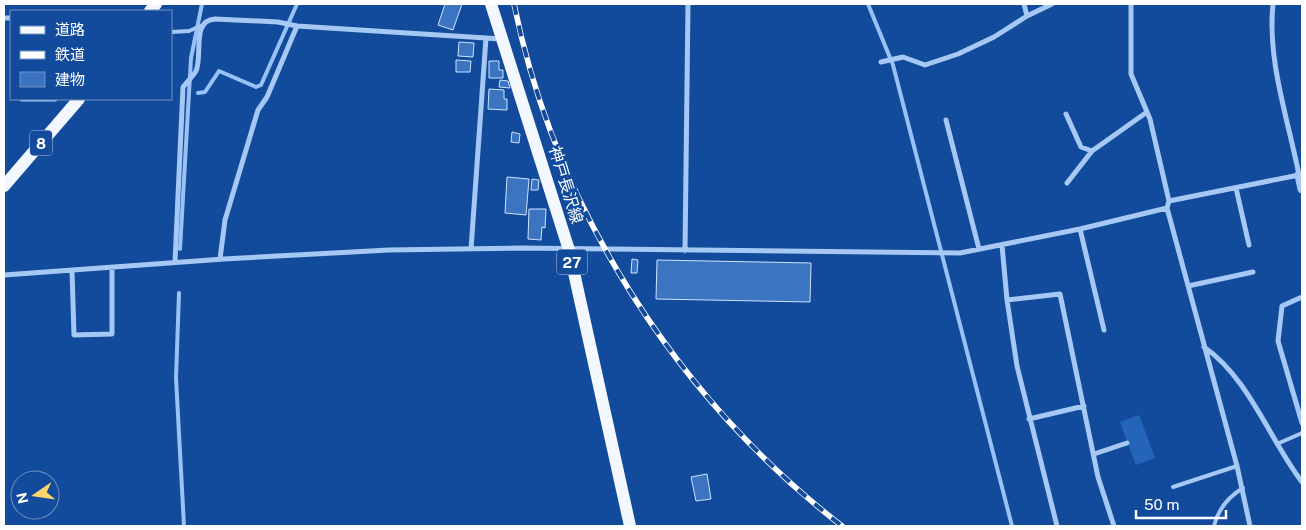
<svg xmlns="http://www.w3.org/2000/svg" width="1306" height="530" font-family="'Public Sans','Noto Sans JP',sans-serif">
  <rect width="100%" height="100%" fill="#124b9b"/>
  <!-- green -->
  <path fill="#2565b9" d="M1139 415 1155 458 1136 465 1120 422Z"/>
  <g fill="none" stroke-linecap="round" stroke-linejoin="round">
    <!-- stream -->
    <path stroke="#98c2f7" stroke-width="4" d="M868 4 893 65 1012 526
      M198 93 205 92 219 71 256 87 261 85 297 4
      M180 249 191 58 202 4
      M179 293 176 378 184 526"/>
  </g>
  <!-- building -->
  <path fill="#3b75c2" stroke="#cee3fe" d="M445 4H462L453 30 438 25Z
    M459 42 474 43 473 57 458 56Z
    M456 60 471 61 470 72H456Z
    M489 61H499V70H503V78H489Z
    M500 80 508 81 510 88 499 87Z
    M489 89 504 90V99H507V110L488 109Z
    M512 132 520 134 519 143 511 142Z
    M507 177 529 179 526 215 505 213Z
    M532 179 539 180 538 190H531Z
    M529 209H546L545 228 542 227 541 240 528 239Z
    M632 259 638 260 637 273H631Z
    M657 260 811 263 810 302 656 299Z
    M707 474 711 499 696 501 691 477Z"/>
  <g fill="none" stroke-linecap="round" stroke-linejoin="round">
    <!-- service -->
    <path stroke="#a6c8f4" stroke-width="4" d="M171 32 189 31 203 25
      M1277 444 1302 433
      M1173 487 1237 466
      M1214 526C1218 510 1228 497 1243 488"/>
    <!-- minor -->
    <path stroke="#a6c8f4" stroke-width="5" d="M1024 4 1027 16 1052 4
      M1131 4V74L1150 119 1169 201 1167 208 1237 466 1250 526
      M1273 4C1267 60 1288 119 1299 175
      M4 18H11
      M881 62 903 57 925 65 958 54 994 37 1027 16
      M22 99H55
      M1066 114 1081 147 1092 151
      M946 120 979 249
      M1067 183 1092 151 1147 112
      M1236 188 1249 245
      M1169 201 1299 175
      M1080 229 1104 330
      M1002 245 1007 300 1017 366 1057 526
      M471 249 486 38 500 39
      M685 251 688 4
      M220 259 225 220 258 110 267 97 297 26 486 38
      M175 262 183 87C187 82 193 76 196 71 203 56 191 20 215 19L278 22 297 26
      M72 270 74 335 112 334V267
      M4 275 224 259 389 250 520 248 960 253 1080 229 1167 208
      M1188 286 1253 272
      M1302 297 1282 306 1278 341 1302 423
      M1007 300 1060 294 1098 477 1114 526
      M1204 347C1248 377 1270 440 1302 482
      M1029 419 1084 406
      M1094 454 1127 443"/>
    <!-- tertiary -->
    <path stroke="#a6c8f4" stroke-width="9" d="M1299 175 1302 189"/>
    <!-- primary -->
    <path stroke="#f3f7ff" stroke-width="12" d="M491 4 569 250 630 526
      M150 11 156 4
      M4 186 79 99"/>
    <defs>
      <path id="rail" d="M514 4C556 210 677 398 842 526"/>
    </defs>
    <!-- rail casing -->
    <use href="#rail" stroke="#fff" stroke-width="5.5"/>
    <!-- rail -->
    <use href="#rail" stroke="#124b9b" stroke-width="4" stroke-dasharray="11" stroke-linecap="butt"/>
  </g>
  <g text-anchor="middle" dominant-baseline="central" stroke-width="5" stroke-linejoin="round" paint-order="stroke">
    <!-- shield labels -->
    <g fill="#124b9b" stroke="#b8c9e1" stroke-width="1">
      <rect x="30" y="130.5" width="22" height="25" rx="4"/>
      <rect x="557" y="249.5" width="30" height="25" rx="4"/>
    </g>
    <g font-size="15" font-weight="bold" fill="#fff">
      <text x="41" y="143">8</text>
      <text x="572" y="262">27</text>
    </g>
    <!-- street labels -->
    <g font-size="16" fill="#fff" stroke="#124b9b">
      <text transform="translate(566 185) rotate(73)">神戸長沢線</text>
    </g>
  </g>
  <!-- border -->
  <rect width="1306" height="530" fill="none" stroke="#ffffff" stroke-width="10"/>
  <!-- legend -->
  <rect x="10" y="10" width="162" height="90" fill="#124b9b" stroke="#7193c3"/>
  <rect x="20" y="26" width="25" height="8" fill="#f3f7ff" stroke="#7193c3"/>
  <text x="55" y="35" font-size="15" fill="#ffffff">道路</text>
  <rect x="20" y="51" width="25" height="8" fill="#ffffff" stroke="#7193c3"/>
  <text x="55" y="60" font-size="15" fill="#ffffff">鉄道</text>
  <rect x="20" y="72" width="25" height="15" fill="#3b75c2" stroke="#7193c3"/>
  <text x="55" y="85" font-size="15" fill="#ffffff">建物</text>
  <!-- north arrow -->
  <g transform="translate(35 495) rotate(257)"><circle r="24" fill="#124b9b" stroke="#7193c3"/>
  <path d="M0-4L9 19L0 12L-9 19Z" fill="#ffd669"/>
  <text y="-8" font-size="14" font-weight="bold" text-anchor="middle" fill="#ffffff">N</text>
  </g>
  <!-- scale -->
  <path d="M1136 510v8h90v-8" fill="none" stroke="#ffffff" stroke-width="2.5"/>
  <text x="1144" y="510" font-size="15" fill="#ffffff" stroke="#124b9b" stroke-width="4" paint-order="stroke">50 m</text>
</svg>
